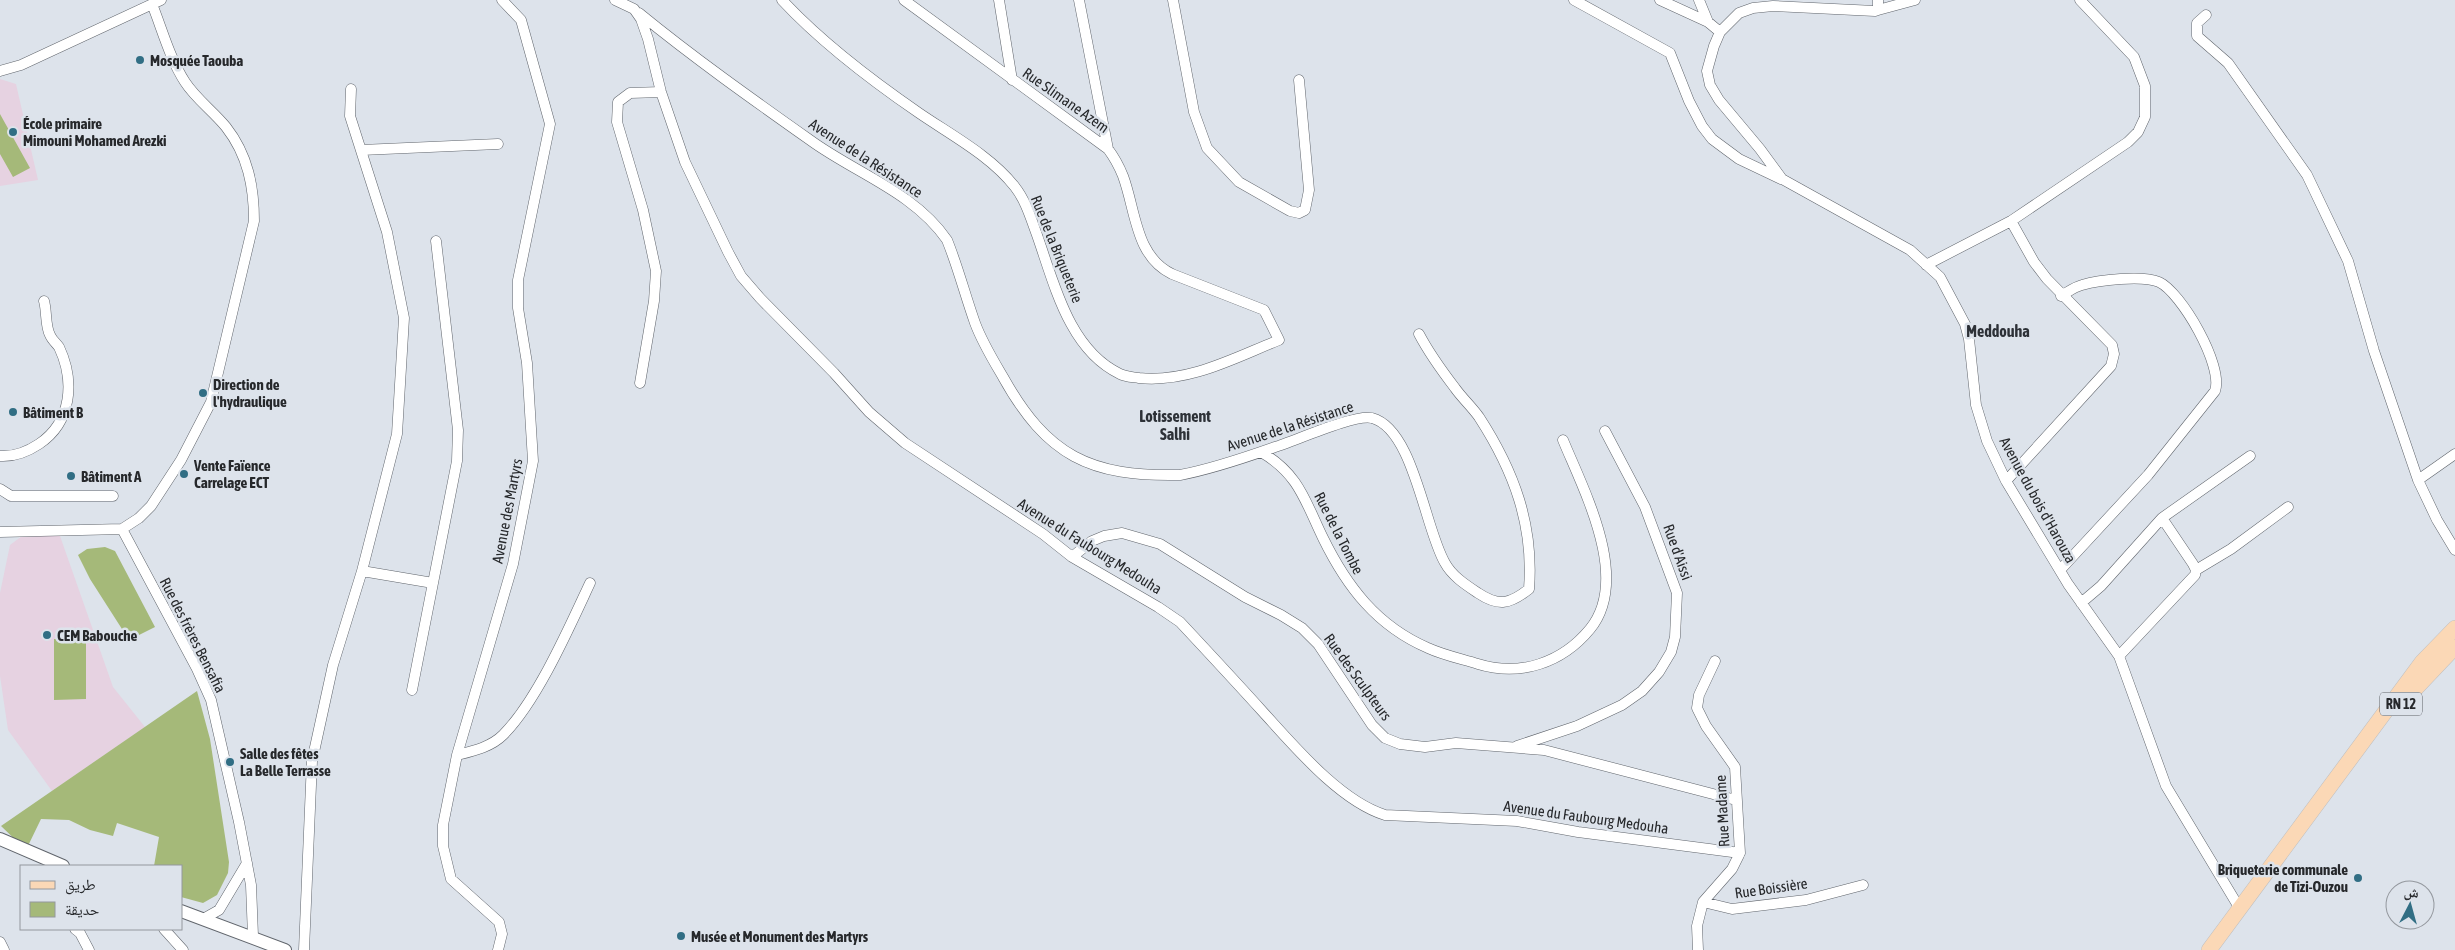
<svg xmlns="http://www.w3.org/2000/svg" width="2455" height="950" font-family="'Asap Condensed','Noto Naskh Arabic',sans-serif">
  <rect width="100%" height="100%" fill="#dde3eb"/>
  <!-- education -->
  <path fill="#e6d2e1" d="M0 79 16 84 38 180 0 186Z
    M22 536H60L113 687 145 727 52 791 8 730 0 676V593L10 545Z"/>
  <!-- green -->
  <path fill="#a5b979" d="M0 114 30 168 13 177 0 154Z
    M105 547 115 551 155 627 129 640 90 579 78 555 87 549Z
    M54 639H86V699L54 700Z
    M197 691 210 739 229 862 228 873 217 895 203 903 181 897V866H154L159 837 117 823 113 836 90 830 69 820 41 819 26 850 1 826Z"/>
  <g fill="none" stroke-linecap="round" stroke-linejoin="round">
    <defs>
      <path id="minor" d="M615 0 634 9 641 19 648 39 661 92 685 162 728 252 741 276 760 298 834 373 869 412 905 443 1043 534 1072 557 1158 607 1180 622C1208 652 1236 682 1263 712 1295 747 1340 801 1385 815L1517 821 1578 832 1740 853
        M782 0C822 43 871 80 919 113 951 135 991 156 1015 187 1026 201 1031 219 1037 235 1054 283 1069 350 1120 374 1126 377 1133 377 1139 378 1189 383 1234 358 1279 340L1264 310 1172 274C1135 256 1136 211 1123 176 1119 166 1114 157 1108 149L904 0
        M999 0 1012 80
        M1079 0 1108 149
        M1173 0 1194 112 1207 148 1239 182 1290 211 1299 213 1305 210 1309 190 1299 80
        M1574 0 1670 53 1689 101 1702 126 1712 139 1739 159 1781 179
        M1660 0 1708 22 1720 32
        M1699 0 1708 22
        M1878 0V10L1875 11 1773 6 1753 8 1739 13 1720 32 1714 46 1707 71 1710 85 1719 100 1760 149 1782 179 1910 250 1940 277 1965 324 1969 339 1976 405 1987 441 2006 481 2068 584 2119 656 2166 786 2240 909
        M1878 10 1915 0
        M639 13C694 58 752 99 810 140 855 173 914 192 947 240 958 267 965 295 975 323 982 342 993 360 1003 377 1047 456 1090 477 1180 475 1212 469 1244 458 1275 447 1295 441 1354 414 1372 418 1414 429 1425 530 1445 563 1452 576 1466 585 1478 593 1499 607 1510 604 1529 589 1534 525 1514 471 1479 417 1472 407 1462 398 1455 388 1442 371 1429 353 1419 334
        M2206 15 2197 23V36L2228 63 2307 175 2348 261 2374 351 2418 480 2437 520 2455 550
        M0 71 21 65 161 0
        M361 150 498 144
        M1926 265 2011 221 2128 142 2138 132 2145 117V86L2134 57 2080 0
        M640 383 654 301 656 271 643 210 617 122 618 102 630 93 661 92
        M1261 452C1299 474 1305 501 1323 538 1347 587 1377 626 1428 648 1443 655 1462 659 1478 664 1520 677 1562 663 1590 629 1631 579 1584 491 1563 440
        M0 456C15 457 27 452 39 444 72 422 75 381 59 347 56 343 52 340 50 335 45 326 47 311 44 301
        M2418 480 2455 454
        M2006 481 2111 366 2114 354 2112 345 2047 279 2034 262 2011 221
        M0 489 11 496H113
        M122 529 139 518 151 506 181 460 211 402 254 221C254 187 248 155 226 127 213 111 196 99 185 82 170 59 162 29 152 4
        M122 529 197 669 211 700 239 822 251 885 253 936
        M0 532 122 529
        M1072 557 1092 541 1104 536 1122 533 1160 544 1245 597 1281 615 1302 628 1318 644 1372 725 1385 738 1400 744 1425 747 1456 743 1544 750 1736 800
        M2060 570 2148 475 2215 391C2224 366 2181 292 2159 282 2142 275 2099 280 2082 285 2074 287 2068 292 2061 296
        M2196 570 2231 549 2288 507
        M362 571 433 583 457 461 458 430 436 241
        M2081 603 2101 586 2162 518
        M2119 656 2195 575 2196 570 2193 564 2162 518 2250 456
        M412 690 433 583
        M1517 746 1577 726 1622 705 1642 691 1659 672 1671 652 1675 637 1677 593 1645 507 1605 431
        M457 755C473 751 491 747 503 735 537 701 569 628 590 583
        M1703 902 1732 869 1740 853 1735 767 1706 726 1697 708 1699 695 1715 661
        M203 919 219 910 247 863
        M75 929 80 933 89 950
        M164 929 183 950
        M0 942 4 950
        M304 950 312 761 333 665 362 571 397 434 404 318 387 232 350 116 351 89
        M498 950 502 934 499 922 451 879 443 846V825L457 755 513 564 533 461 527 363 518 308V280L550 124 521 20 502 0
        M1698 950 1697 926 1703 902 1732 909 1806 900 1863 885"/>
      <path id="tertiary" d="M0 839 63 866
        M181 911 285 950"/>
      <path id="primary" d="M2400 705 2455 647
        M2209 950 2422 662 2455 628"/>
    </defs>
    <!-- minor casing -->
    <use href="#minor" stroke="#60656c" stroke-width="11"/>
    <!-- tertiary casing -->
    <use href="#tertiary" stroke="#60656c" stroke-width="14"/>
    <!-- primary casing -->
    <use href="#primary" stroke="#bebebf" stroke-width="16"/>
    <!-- minor -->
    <use href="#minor" stroke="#fff" stroke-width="10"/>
    <!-- tertiary -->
    <use href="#tertiary" stroke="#fff" stroke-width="12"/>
    <!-- primary -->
    <use href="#primary" stroke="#fbd8b6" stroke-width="15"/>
  </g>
  <!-- markers -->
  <g fill="#316e84" stroke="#dde3eb" stroke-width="2">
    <circle cx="140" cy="60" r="5"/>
    <circle cx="13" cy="132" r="5"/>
    <circle cx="203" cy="393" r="5"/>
    <circle cx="13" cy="412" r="5"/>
    <circle cx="184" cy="474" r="5"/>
    <circle cx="71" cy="476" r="5"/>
    <circle cx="47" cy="635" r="5"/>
    <circle cx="230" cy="762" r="5"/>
    <circle cx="2358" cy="878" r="5"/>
    <circle cx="681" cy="936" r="5"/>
  </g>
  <g text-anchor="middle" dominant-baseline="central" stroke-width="5" stroke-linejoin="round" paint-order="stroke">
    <!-- shield labels -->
    <rect fill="#dde3eb" stroke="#5d6065" stroke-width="1" x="2380" y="692.5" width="42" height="23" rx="4"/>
    <g font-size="14" font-weight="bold" fill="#26282b">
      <text x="2401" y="704">RN 12</text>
    </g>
    <!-- poi labels -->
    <g font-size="15" font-weight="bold" fill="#26282b" stroke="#dde3eb" text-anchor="start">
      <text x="150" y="60">Mosquée Taouba</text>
      <text x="23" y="123">École primaire<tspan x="23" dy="17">Mimouni Mohamed Arezki</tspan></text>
      <text x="213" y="384">Direction de<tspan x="213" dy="17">l'hydraulique</tspan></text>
      <text x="23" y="412">Bâtiment B</text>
      <text x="194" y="465">Vente Faïence<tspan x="194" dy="17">Carrelage ECT</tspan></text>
      <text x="81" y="476">Bâtiment A</text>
      <text x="57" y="635">CEM Babouche</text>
      <text x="240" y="753">Salle des fêtes<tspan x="240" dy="17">La Belle Terrasse</tspan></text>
      <text x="2348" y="869" text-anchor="end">Briqueterie communale<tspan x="2348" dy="17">de Tizi-Ouzou</tspan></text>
      <text x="691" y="936">Musée et Monument des Martyrs</text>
    </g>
    <!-- street labels -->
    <g font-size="15" fill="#26282b" stroke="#dde3eb">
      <text transform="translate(1066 100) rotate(35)">Rue Slimane Azem</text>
      <text transform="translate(866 158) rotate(33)">Avenue de la Résistance</text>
      <text transform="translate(1057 249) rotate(68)">Rue de la Briqueterie</text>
      <text transform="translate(1290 426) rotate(-18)">Avenue de la Résistance</text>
      <text transform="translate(2038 500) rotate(61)">Avenue du bois d'Harouza</text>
      <text transform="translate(507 511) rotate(-79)">Avenue des Martyrs</text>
      <text transform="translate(1339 533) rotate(63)">Rue de la Tombe</text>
      <text transform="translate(1090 546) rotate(32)">Avenue du Faubourg Medouha</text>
      <text transform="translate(1678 552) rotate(70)">Rue d'Aissi</text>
      <text transform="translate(193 635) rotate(63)">Rue des frères Bensafia</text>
      <text transform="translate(1358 677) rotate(54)">Rue des Sculpteurs</text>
      <text transform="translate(1722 811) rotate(-93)">Rue Madame</text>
      <text transform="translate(1586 817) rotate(8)">Avenue du Faubourg Medouha</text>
      <text transform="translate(1771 888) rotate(-8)">Rue Boissière</text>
    </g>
    <!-- neighbourhood labels -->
    <g font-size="16" font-weight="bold" fill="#2d3137" stroke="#dde3eb">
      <text x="1998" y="331">Meddouha</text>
      <text x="1175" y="416">Lotissement<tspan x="1175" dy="18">Salhi</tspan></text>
    </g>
  </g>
  <!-- legend -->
  <rect x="20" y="865" width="162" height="65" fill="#dde3eb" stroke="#94989e"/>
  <rect x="30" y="881" width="25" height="8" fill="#fbd8b6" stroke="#94989e"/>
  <text x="65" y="890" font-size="15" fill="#26282b">طريق</text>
  <rect x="30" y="902" width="25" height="15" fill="#a5b979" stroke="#94989e"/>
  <text x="65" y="915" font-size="15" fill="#26282b">حديقة</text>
  <!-- north arrow -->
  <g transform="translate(2410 905) rotate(6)"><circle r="24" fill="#dde3eb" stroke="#94989e"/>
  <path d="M0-4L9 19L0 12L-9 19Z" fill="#316e84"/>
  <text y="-8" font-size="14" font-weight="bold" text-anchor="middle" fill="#26282b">ش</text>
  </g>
</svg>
